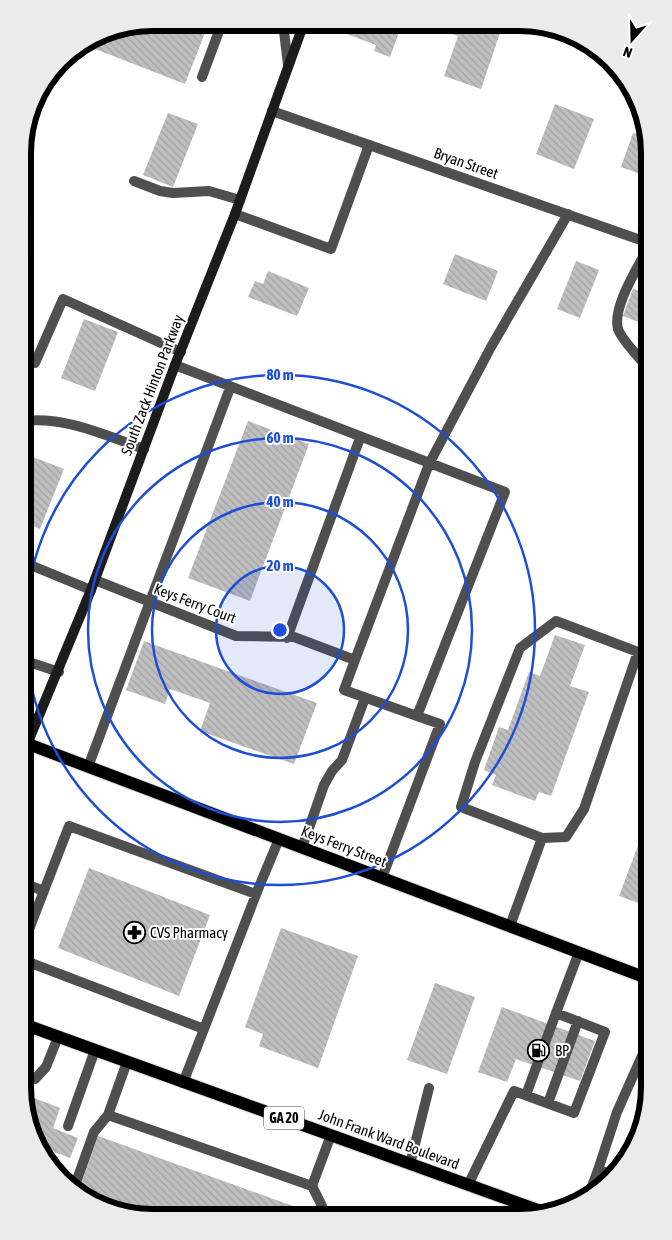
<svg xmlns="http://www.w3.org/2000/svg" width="672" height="1240" font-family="'Asap Condensed',sans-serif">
  <defs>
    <pattern id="building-back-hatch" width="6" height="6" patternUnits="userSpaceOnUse" patternTransform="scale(1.25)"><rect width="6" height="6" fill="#bfbfbf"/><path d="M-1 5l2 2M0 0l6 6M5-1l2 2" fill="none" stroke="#a2a2a2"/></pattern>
  </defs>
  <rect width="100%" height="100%" fill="#fff"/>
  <!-- building -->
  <path fill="url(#building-back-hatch)" d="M153 22 202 23 208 25 185 84 90 47 93 39 103 32Z
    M348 24H394L401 27 390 57 374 51 376 45 344 33Z
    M444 24 495 25 502 27 481 89 444 76 458 36 441 30Z
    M555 104 594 119 574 169 536 154Z
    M168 113 198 124 173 187 143 175Z
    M644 121 650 153 649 165 646 176 621 167 633 133 640 135Z
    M455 254 498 271 486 301 443 284Z
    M576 261 599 270 580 318 557 309Z
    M268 271 309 288 297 316 248 297 255 281 263 284Z
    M633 289 649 294V326L623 316Z
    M84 319 118 332 95 391 61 378Z
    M248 421 309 444 250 601 188 578Z
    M33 457 64 469 40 529 23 522V483Z
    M555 635 585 645 570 686 589 692 551 796 539 792 535 801 492 785 496 775 484 770 499 727 508 730 529 672 540 676Z
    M144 641 317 703 294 764 200 731 210 703 170 689 165 704 126 690Z
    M639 843 649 847V900L647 906 619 896Z
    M89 868 210 915 179 996 58 948Z
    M281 928 358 956 318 1068 259 1046 263 1034 245 1027Z
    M435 983 475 997 447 1074 407 1060Z
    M502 1007 595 1041 580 1081 516 1059 507 1082 478 1072Z
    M24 1094 60 1108 53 1128 78 1138 70 1158 42 1147 30 1129Z
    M98 1136 307 1211 305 1217 136 1216 79 1190Z
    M369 1209 392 1217H366Z"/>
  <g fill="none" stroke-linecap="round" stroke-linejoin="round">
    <defs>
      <path id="primary" d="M23 742 649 979
        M23 1024 546 1213"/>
    </defs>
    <!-- primary casing -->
    <use href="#primary" stroke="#dbdbdb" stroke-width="14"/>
    <!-- service -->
    <path stroke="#4f4f4f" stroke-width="10" d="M283 23 288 65
      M202 77 222 23
      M134 181 160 191 173 193 209 191 240 200
      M235 214 331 249 369 145
      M35 363 63 299 181 352
      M175 365 505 492 417 716 440 724 382 878
      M649 369C642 361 621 339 618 329 612 306 639 266 649 246
      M23 421C65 416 105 435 144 449
      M23 562 91 590
      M95 580 236 636 294 637 355 660 344 690 417 716
      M287 638 360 438
      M23 660 59 672
      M355 660 429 464 491 347 568 214
      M88 767 230 388
      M302 848 324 785 332 771 342 760 365 698
      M23 883 44 891
      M510 926 542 838 566 837 584 809 638 652 556 621 520 648 475 762 461 807 542 838
      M23 945 69 826 256 894 279 839
      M23 960 204 1029 183 1083
      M204 1029 257 892
      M23 1074 35 1079 46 1067 58 1037
      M526 1095 556 1013
      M548 1103 578 1021
      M108 1115 312 1186 331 1135
      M68 1126 95 1050
      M53 1164 54 1161
      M410 1164 429 1088
      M611 1174 598 1170 617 1112 649 1040
      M468 1185 514 1091 574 1113 605 1032 556 1013 579 952
      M312 1186 322 1206 318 1217
      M74 1188 94 1132 108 1115 127 1062
      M591 1189 598 1170"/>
    <!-- minor -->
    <path stroke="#4f4f4f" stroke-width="10" d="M272 111 649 243"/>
    <!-- secondary -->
    <path stroke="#1c1c1c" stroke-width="10" d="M23 754 91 590 175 365 235 214 304 23"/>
    <!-- primary -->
    <use href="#primary" stroke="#000" stroke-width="12"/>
  </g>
  <!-- distance rings -->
  <circle cx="280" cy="630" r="64" fill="#1d4ed8" fill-opacity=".12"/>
  <g fill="none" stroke="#1d4ed8" stroke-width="2.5">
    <circle cx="280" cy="630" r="64"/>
    <circle cx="280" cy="630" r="128"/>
    <circle cx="280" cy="630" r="192"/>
    <circle cx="280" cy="630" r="255"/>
  </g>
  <!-- icons -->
  <defs>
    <symbol id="pharmacy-ring" viewBox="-11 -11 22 22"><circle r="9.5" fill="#fff" stroke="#000" stroke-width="1.5"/><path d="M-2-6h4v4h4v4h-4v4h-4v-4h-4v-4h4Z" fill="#000"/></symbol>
    <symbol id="fuel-ring" viewBox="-11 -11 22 22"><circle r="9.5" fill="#fff" stroke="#000" stroke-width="1.5"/><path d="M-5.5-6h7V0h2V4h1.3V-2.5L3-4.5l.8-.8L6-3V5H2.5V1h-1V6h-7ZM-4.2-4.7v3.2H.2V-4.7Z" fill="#000"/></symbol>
  </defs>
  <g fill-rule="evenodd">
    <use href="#pharmacy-ring" x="122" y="920" width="25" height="25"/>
    <use href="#fuel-ring" x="526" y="1038" width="25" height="25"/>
  </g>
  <g text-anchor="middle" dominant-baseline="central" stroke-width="4" stroke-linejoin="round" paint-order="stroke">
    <!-- shield labels -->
    <rect fill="#fff" stroke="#4c4c4c" stroke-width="1" x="264" y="1106.5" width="40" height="23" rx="4"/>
    <g font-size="14" font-weight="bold" fill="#000">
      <text x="284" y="1118">GA 20</text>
    </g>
    <!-- street labels -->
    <g font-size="15" fill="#000" stroke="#fff">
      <text transform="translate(466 163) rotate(19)">Bryan Street</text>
      <text transform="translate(152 385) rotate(-69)">South Zack Hinton Parkway</text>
      <text transform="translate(195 603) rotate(21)">Keys Ferry Court</text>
      <text transform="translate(344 846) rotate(21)">Keys Ferry Street</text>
      <text transform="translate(389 1139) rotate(20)">John Frank Ward Boulevard</text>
    </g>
    <!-- poi labels -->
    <g font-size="15" fill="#000" stroke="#fff" text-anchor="start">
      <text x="150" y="932">CVS Pharmacy</text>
      <text x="555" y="1050">BP</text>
    </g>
  </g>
  <!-- crop -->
  <path d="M0 0H672V1240H0ZM153 31H519A122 122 0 0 1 641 153V1087A122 122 0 0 1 519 1209H153A122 122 0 0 1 31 1087V153A122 122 0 0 1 153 31Z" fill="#ebebeb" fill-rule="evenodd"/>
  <path fill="none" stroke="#000" stroke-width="6" d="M153 31H519A122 122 0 0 1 641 153V1087A122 122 0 0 1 519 1209H153A122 122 0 0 1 31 1087V153A122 122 0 0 1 153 31Z"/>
  <circle cx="280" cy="630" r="8" fill="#1d4ed8" stroke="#fff" stroke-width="2.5"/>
  <g font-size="15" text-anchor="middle" font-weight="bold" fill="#1d4ed8" stroke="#fff" stroke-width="4" stroke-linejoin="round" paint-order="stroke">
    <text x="280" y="380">80 m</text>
    <text x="280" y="443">60 m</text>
    <text x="280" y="507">40 m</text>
    <text x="280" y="571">20 m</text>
  </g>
  <!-- north arrow -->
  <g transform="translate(632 40) rotate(200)" stroke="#ffffff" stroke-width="4" paint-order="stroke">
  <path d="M0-4L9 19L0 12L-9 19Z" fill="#000000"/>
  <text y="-8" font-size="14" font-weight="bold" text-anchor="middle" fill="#000000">N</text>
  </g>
</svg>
